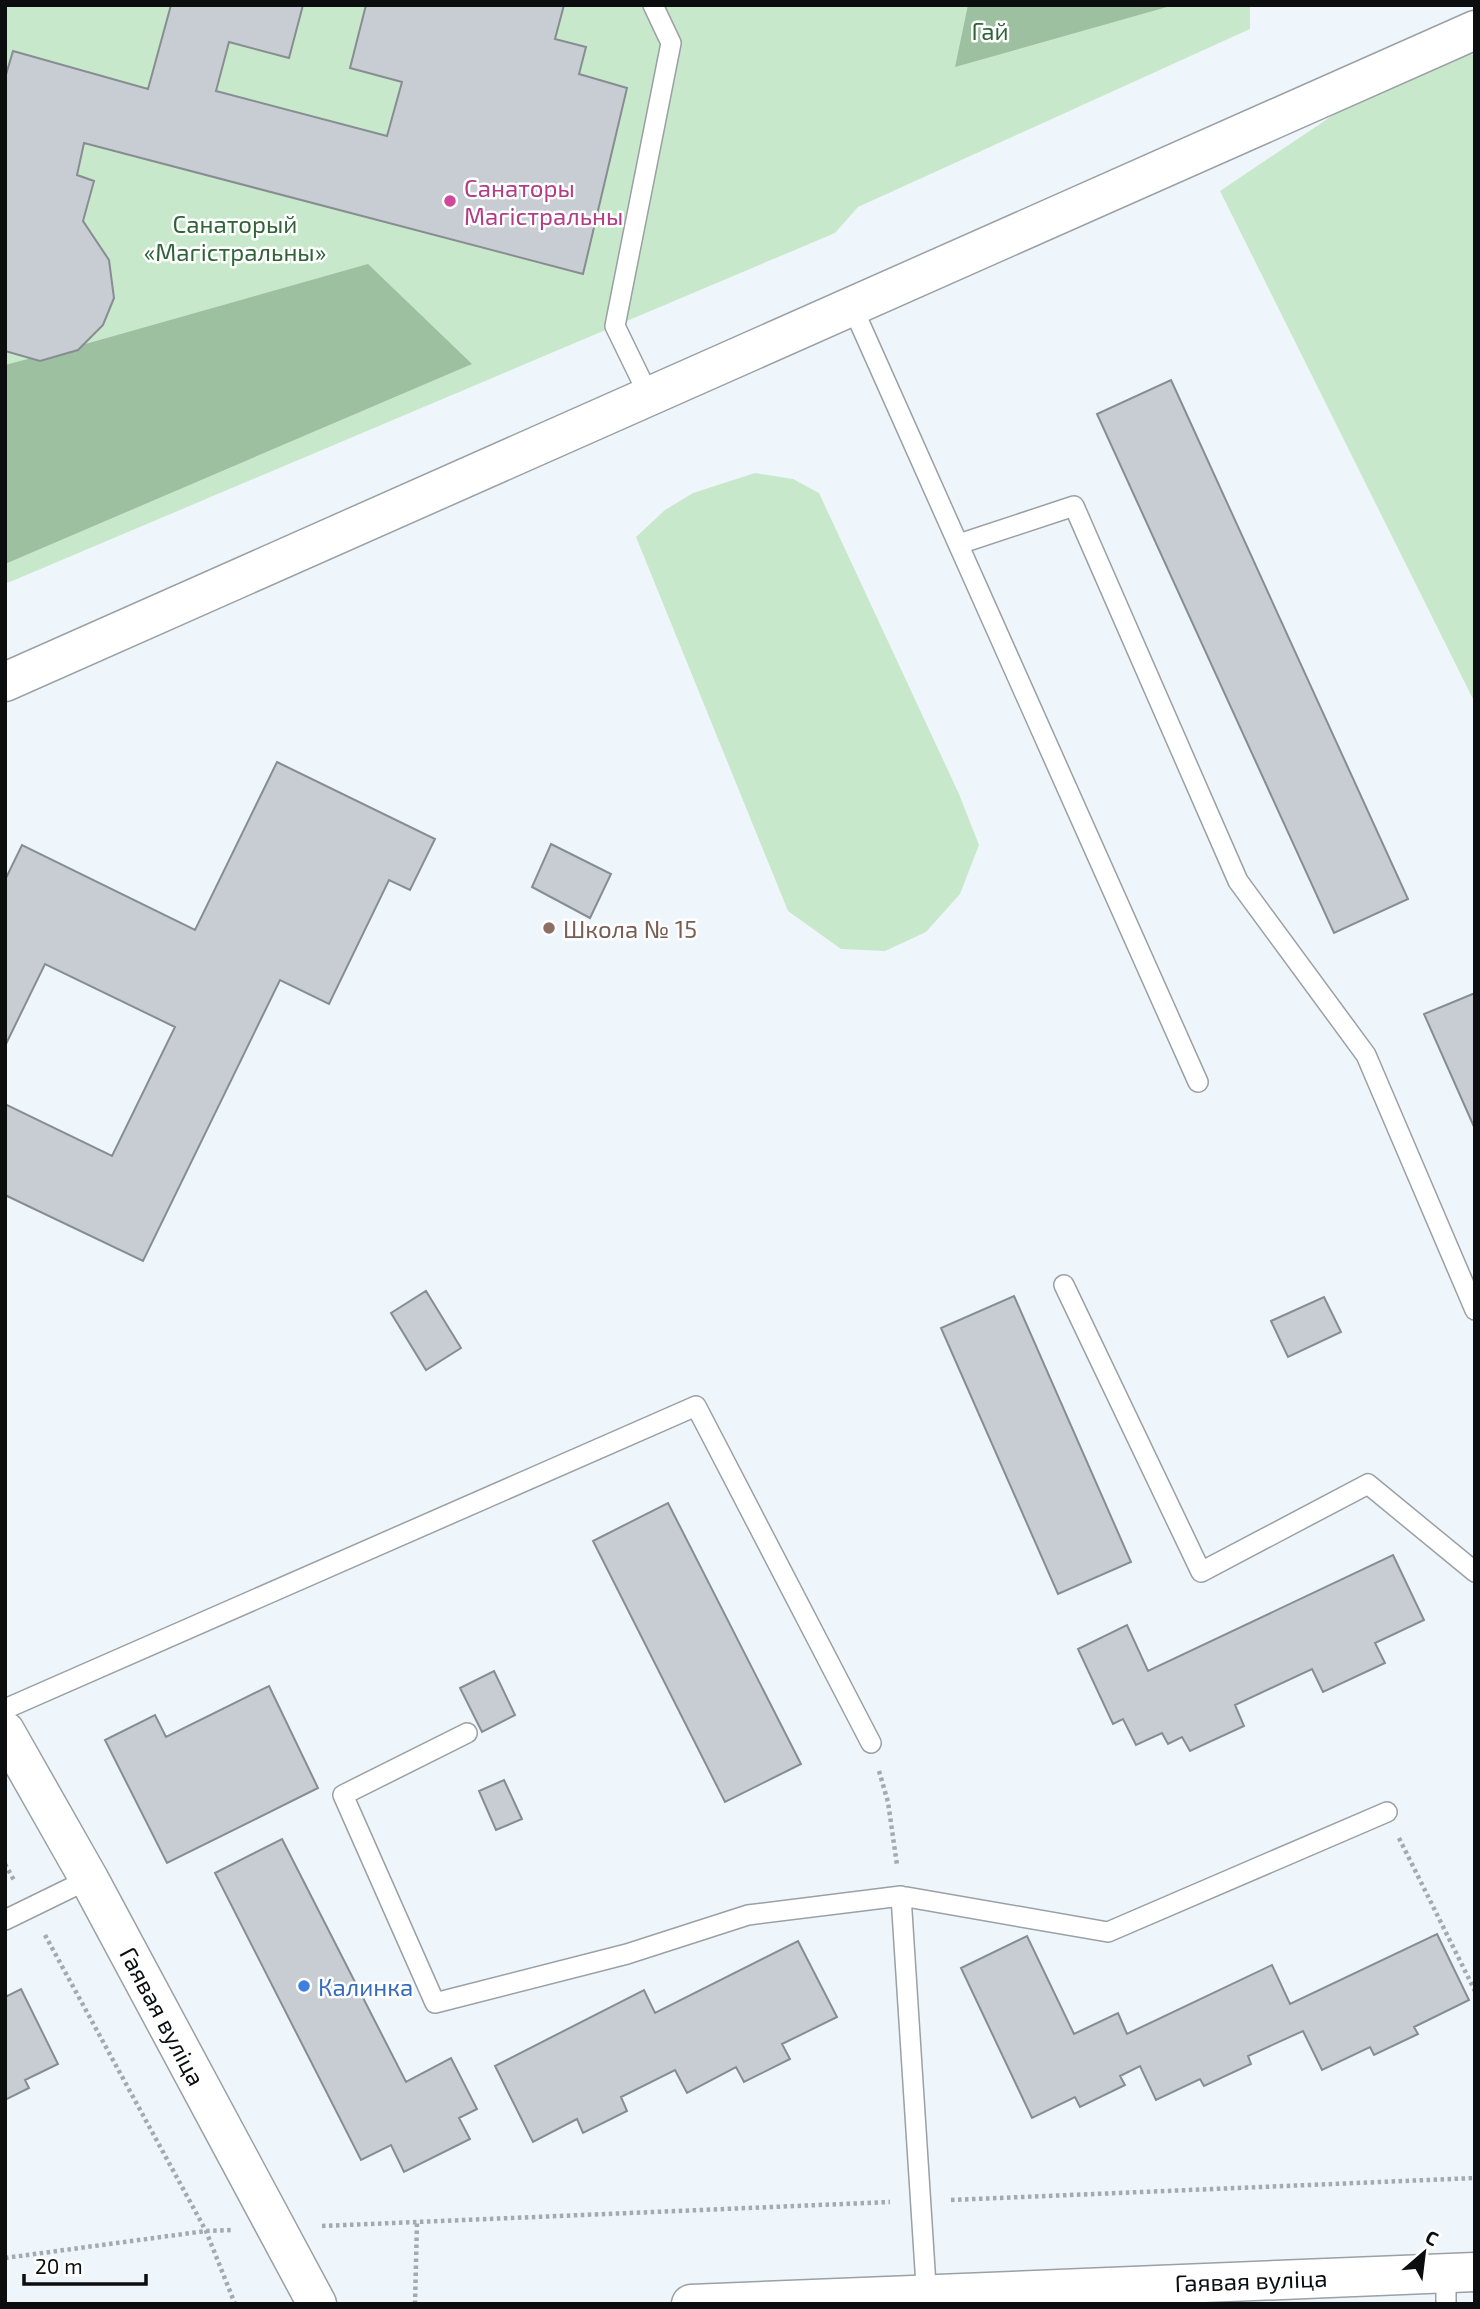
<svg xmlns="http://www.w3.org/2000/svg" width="1480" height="2309" font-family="'Exo 2',sans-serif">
  <rect width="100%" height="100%" fill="#eff6fb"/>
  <!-- green -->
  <path fill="#c8e8cb" d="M5 5H1250V29L858 207 835 233 5 584Z
    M1433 48 1475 55V703L1220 191Z
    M755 473 793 479 819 493 959 794 979 845 960 894 926 932 885 951 841 949 788 911 636 537 665 510 693 493Z"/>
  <!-- forest -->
  <path fill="#9dc0a0" d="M968 5H1174L955 67Z
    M368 264 472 364 5 564V365L89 343Z"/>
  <!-- building -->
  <path fill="#c7cdd2" stroke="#878d91" stroke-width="2" d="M171 5H303L289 58 229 42 216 91 387 136 402 82 350 68 366 5H564L555 39 586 47 579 74 627 88 583 274 84 143 77 175 94 181 83 221 109 260 114 298 103 325 78 350 40 361 5 351V78L13 51 148 89Z
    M1171 380 1408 899 1334 933 1097 414Z
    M277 762 435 839 410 890 389 880 329 1004 280 980 143 1261 5 1195V1104L112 1156 175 1027 45 964 5 1046V880L22 845 195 930Z
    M551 844 611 874 590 918 532 887Z
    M1475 993V1129L1424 1014Z
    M426 1291 461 1348 426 1370 391 1313Z
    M1014 1296 1131 1562 1058 1594 941 1328Z
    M1324 1297 1341 1332 1288 1357 1271 1321Z
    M668 1503 801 1764 725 1802 593 1541Z
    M1393 1555 1424 1620 1375 1643 1385 1663 1323 1692 1312 1669 1235 1705 1244 1726 1190 1751 1182 1737 1168 1744 1162 1733 1136 1745 1123 1719 1113 1724 1078 1649 1127 1625 1148 1671Z
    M494 1671 515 1715 482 1732 460 1688Z
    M269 1686 318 1788 167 1863 105 1740 155 1715 166 1737Z
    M504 1780 522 1819 496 1830 479 1791Z
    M282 1839 406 2082 451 2058 477 2109 459 2118 470 2139 404 2172 391 2145 361 2160 215 1873Z
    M1437 1934 1469 2000 1414 2027 1418 2034 1374 2055 1370 2047 1322 2070 1303 2031 1248 2056 1251 2064 1204 2086 1200 2079 1156 2100 1140 2066 1120 2076 1125 2085 1080 2107 1075 2097 1032 2118 961 1968 1027 1936 1074 2034 1118 2013 1127 2034 1272 1965 1290 2004Z
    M798 1941 837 2017 782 2044 790 2059 744 2082 736 2067 687 2093 675 2070 621 2097 627 2111 583 2133 577 2119 533 2142 495 2066 644 1990 655 2013Z
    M21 1989 58 2064 25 2080 29 2088 5 2100V1997Z"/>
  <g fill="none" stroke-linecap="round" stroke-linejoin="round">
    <defs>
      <path id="lane" d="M852 306 1198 1082
        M649 396 615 326 671 43 653 5
        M959 544 1074 506 1238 881 1366 1055 1475 1310
        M1064 1285 1201 1572 1368 1484 1475 1572
        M5 1709 696 1406 871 1743
        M467 1733 343 1795 435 2003 627 1954 748 1915 901 1896
        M5 1920 89 1879
        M927 2301 901 1896 1108 1932 1387 1812
        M1446 2304V2273"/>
      <path id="street" d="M5 682 1475 30"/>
      <path id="secondary" d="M5 1731 89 1879 317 2304
        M691 2304 1475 2272"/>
    </defs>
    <!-- lane casing -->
    <use href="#lane" stroke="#9aa0a4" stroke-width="22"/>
    <!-- street casing -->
    <use href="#street" stroke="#9aa0a4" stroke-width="41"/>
    <!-- secondary casing -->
    <use href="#secondary" stroke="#9aa0a4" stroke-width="41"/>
    <!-- path -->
    <path stroke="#a4aaae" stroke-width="4.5" stroke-dasharray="3.5 3.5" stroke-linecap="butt" d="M879 1771 888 1802 897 1865
      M1399 1838 1475 1991
      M5 1864 15 1882
      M45 1935 206 2231 235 2304
      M951 2200 1475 2178
      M322 2226 890 2202
      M5 2258 206 2231 233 2230
      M415 2304 417 2222"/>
    <!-- lane -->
    <use href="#lane" stroke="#fff" stroke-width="19"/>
    <!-- street -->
    <use href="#street" stroke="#fff" stroke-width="38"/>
    <!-- secondary -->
    <use href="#secondary" stroke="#fff" stroke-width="38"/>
  </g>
  <!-- markers -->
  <circle fill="#d1479c" stroke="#fff" stroke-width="2.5" cx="450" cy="201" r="7"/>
  <circle fill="#8d6e63" stroke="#fff" stroke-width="2.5" cx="549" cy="928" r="7"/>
  <circle fill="#3f7fe0" stroke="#fff" stroke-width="2.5" cx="304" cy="1986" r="7"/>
  <g text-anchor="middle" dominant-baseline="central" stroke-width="5" stroke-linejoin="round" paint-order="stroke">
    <!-- park labels -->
    <g font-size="24" fill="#306338" stroke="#fff">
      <text x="990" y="30">Гай</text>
      <text x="235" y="223">Санаторый<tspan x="235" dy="28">«Магістральны»</tspan></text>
    </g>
    <!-- hotel labels -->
    <g font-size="24" fill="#b23c85" stroke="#fff" text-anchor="start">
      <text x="464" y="187">Санаторы<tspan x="464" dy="28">Магістральны</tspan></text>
    </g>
    <!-- education labels -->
    <g font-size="24" fill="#785e54" stroke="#fff" text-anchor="start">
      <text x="563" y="928">Школа № 15</text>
    </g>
    <!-- shop labels -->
    <g font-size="24" fill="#366cbe" stroke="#fff" text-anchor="start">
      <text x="318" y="1986">Калинка</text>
    </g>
    <!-- street labels -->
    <g font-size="24" fill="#0b0d0f" stroke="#fff">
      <text transform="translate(163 2016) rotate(62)">Гаявая вуліца</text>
      <text transform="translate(1251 2280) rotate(-2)">Гаявая вуліца</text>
    </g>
  </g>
  <!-- border -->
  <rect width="1480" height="2309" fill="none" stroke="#0b0d0f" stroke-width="14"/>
  <!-- north arrow -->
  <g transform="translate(1424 2253) rotate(28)" stroke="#ffffff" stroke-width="5" paint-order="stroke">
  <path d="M0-5L12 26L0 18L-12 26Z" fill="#0b0d0f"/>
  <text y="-10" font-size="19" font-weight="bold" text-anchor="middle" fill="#0b0d0f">С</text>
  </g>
  <!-- scale -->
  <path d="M24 2274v10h122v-10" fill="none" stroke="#0b0d0f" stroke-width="3.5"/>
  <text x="35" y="2274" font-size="21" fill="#0b0d0f" stroke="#ffffff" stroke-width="5" paint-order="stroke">20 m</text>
</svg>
